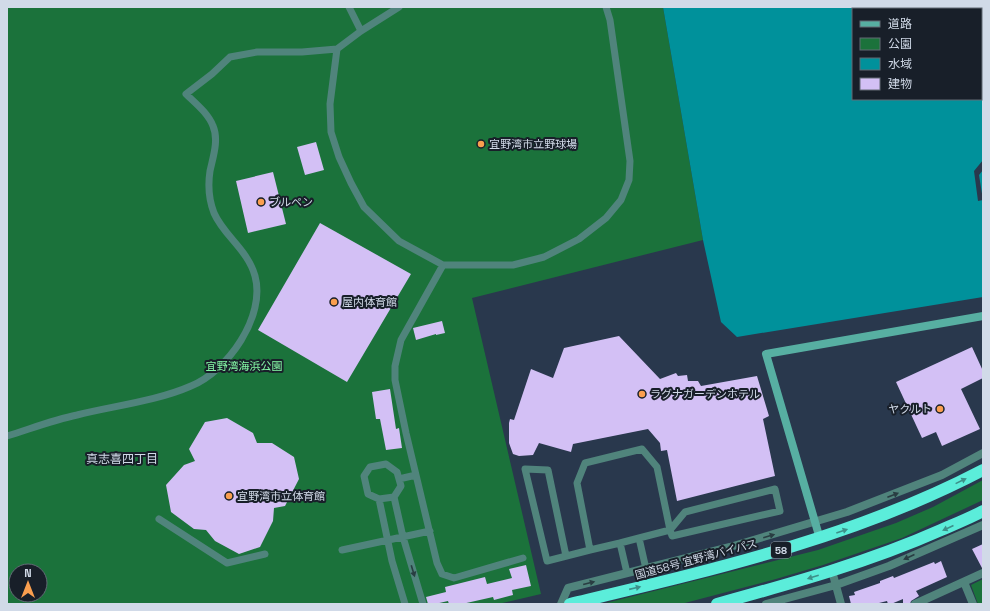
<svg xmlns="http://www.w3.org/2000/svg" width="990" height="611" font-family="'Space Grotesk','Noto Sans JP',sans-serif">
  <rect width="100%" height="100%" fill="#29384d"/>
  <!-- green -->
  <path fill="#1b723b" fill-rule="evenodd" d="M7 7H663L703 240 472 298 541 594 498 604H7ZM16 571H40V595H16Z
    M983 480V500L902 538 823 565 776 579 681 604H602L818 550 896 523 933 507Z
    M983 579V604H978L971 585Z"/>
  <!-- water -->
  <path fill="#00919b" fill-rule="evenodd" d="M663 7H983V160L974 171 978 201 983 200V297L737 337 721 322 703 240ZM853 9H981V99H853Z
    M983 170V200L979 175Z"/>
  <!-- building -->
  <path fill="#d3c0f5" d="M316 142 324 170 305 175 297 147Z
    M273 172 286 224 248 233 236 181Z
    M320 223 411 274 347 382 258 330Z
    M442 321 445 333 436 335V334L416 340 413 328Z
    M619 336 660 379 676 373 678 376 687 375 688 381H698L701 386 757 376 769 416 763 419 775 476 677 501 667 450 661 451 660 443 648 429 573 444 571 452 539 443 533 455 519 456 513 454 509 443V423L510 419 514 420 531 369 553 378 564 348Z
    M972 347 983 371V378L961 389 980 429 942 446 936 432 922 438 896 382Z
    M390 389 396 429 399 428 402 448 386 450 380 419H376L372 392Z
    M227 418 253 433 257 443H272L294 457 299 479 285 506 274 508 273 521 260 547 239 554 215 541 206 530 194 529 171 512 166 485 184 465 195 461 189 449 205 422Z
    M983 544V568H982L972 549Z
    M941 561 947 577 916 591 919 596 911 601 910 604H903V599L891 604H888L887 601 875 604H851L849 596 855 595 854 592 880 583V581L893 576 894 578 934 562 935 564Z
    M526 565 531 586 512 590 513 595 494 600 493 597 462 604H449L448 601 435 604H428L426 597 446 592 445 587 485 577 487 584 512 578 509 569Z"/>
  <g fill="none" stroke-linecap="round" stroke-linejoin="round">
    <!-- lane -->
    <path stroke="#50847c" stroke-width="7" d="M349 7 361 31
      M337 49 330 104 331 132 339 157 351 183 364 207 399 241 443 265H513L544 257 579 239 606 218 621 200 629 180 630 161 610 20 606 7
      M443 265 401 340 395 366V380L406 433 437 563 442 574 454 578 523 558
      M7 436C30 429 53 420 77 415 113 406 157 401 191 386 228 371 266 316 255 276 248 250 224 236 214 213 209 200 208 184 210 171 213 157 219 140 213 126 208 113 195 103 186 94L212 74 230 57 257 52H302L337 49 361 31 399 7
      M386 464 397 472 401 486 394 497 379 499 368 494 364 476 370 467Z
      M399 479 416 475
      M775 489 780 511 672 536 670 530 685 512Z
      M394 497 403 537 423 604
      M379 499 392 561 405 604
      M159 519 227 563 265 554
      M620 543 639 538
      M342 550 430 531
      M566 556 548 470 525 469 547 561 590 550
      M627 573 620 543 590 550 577 483 585 463 642 449 657 467 670 530 639 538 646 569"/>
    <!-- street -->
    <path stroke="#50847c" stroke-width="8" d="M832 571 841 604
      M964 582 973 604
      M561 604 568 588 730 547 847 512 942 475 983 453
      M766 604 836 585 889 566 983 525
      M915 604 983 573"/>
    <!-- secondary -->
    <path stroke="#57afa2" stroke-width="8" d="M820 539 766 354 983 316"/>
    <!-- highway -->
    <path stroke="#5bedda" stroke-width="12" d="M570 604C712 570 853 538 983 470
      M717 604C793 583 869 562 941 530 955 524 970 518 983 511"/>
  </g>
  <!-- one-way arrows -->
  <defs><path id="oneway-solid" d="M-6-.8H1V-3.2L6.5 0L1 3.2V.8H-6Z"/></defs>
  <g fill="#3d908a">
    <use href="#oneway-solid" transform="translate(961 481) rotate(-26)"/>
    <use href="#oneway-solid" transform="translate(948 528) rotate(156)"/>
    <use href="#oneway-solid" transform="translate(842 531) rotate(-19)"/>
    <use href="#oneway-solid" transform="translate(813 577) rotate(163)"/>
    <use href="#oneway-solid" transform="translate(635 588) rotate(-13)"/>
  </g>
  <g fill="#293d42">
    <use href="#oneway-solid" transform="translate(893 495) rotate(-21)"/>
    <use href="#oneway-solid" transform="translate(769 536) rotate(-16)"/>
    <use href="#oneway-solid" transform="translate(909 557) rotate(156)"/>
    <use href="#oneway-solid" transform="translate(413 571) rotate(73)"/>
    <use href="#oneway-solid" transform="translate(589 583) rotate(-14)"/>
  </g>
  <!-- markers -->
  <g fill="#fa9f4f" stroke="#181f29" stroke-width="1.5">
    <circle cx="481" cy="144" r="4"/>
    <circle cx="261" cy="202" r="4"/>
    <circle cx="334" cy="302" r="4"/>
    <circle cx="642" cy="394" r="4"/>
    <circle cx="940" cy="409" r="4"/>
    <circle cx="229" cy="496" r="4"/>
  </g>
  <g text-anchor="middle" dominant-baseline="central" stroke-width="4" stroke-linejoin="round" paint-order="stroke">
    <!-- shield labels -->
    <rect fill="#181f29" stroke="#9aa2af" stroke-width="1" x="771" y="542" width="20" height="16" rx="3"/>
    <g font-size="10" font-weight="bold" fill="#d1dae8">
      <text x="781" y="550">58</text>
    </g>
    <!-- poi labels -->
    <g font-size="11" fill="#d1dae8" stroke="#181f29" text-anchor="start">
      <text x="489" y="144">宜野湾市立野球場</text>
      <text x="269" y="202">ブルペン</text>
      <text x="342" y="302">屋内体育館</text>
      <text x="650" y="394">ラグナガーデンホテル</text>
      <text x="932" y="409" text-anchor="end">ヤクルト</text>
      <text x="237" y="496">宜野湾市立体育館</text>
    </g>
    <!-- park labels -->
    <g font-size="11" fill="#86fba7" stroke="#181f29">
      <text x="244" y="366">宜野湾海浜公園</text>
    </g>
    <!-- street labels -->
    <g font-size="11" fill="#d1dae8" stroke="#181f29">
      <text transform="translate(696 559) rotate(-15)">国道58号 宜野湾バイパス</text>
    </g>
    <!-- neighbourhood labels -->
    <g font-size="12" fill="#d1dae8" stroke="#181f29">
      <text x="122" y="459">真志喜四丁目</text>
    </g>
  </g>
  <!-- border -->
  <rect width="990" height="611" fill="none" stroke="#d1dae8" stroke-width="16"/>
  <!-- legend -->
  <rect x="852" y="8" width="130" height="92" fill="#181f29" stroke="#626a75"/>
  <rect x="860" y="21" width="20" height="6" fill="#57afa2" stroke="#626a75"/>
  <text x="888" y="28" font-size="12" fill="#d1dae8">道路</text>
  <rect x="860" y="38" width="20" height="12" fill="#1b723b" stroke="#626a75"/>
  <text x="888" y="48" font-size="12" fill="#d1dae8">公園</text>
  <rect x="860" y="58" width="20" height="12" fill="#00919b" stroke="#626a75"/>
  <text x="888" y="68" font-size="12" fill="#d1dae8">水域</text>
  <rect x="860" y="78" width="20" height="12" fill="#d3c0f5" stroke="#626a75"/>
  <text x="888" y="88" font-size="12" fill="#d1dae8">建物</text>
  <!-- north arrow -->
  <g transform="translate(28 583)"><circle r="19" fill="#181f29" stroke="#626a75"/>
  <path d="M0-3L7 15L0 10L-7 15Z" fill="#fa9f4f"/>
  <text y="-6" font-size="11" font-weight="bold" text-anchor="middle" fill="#d1dae8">N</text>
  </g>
</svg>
